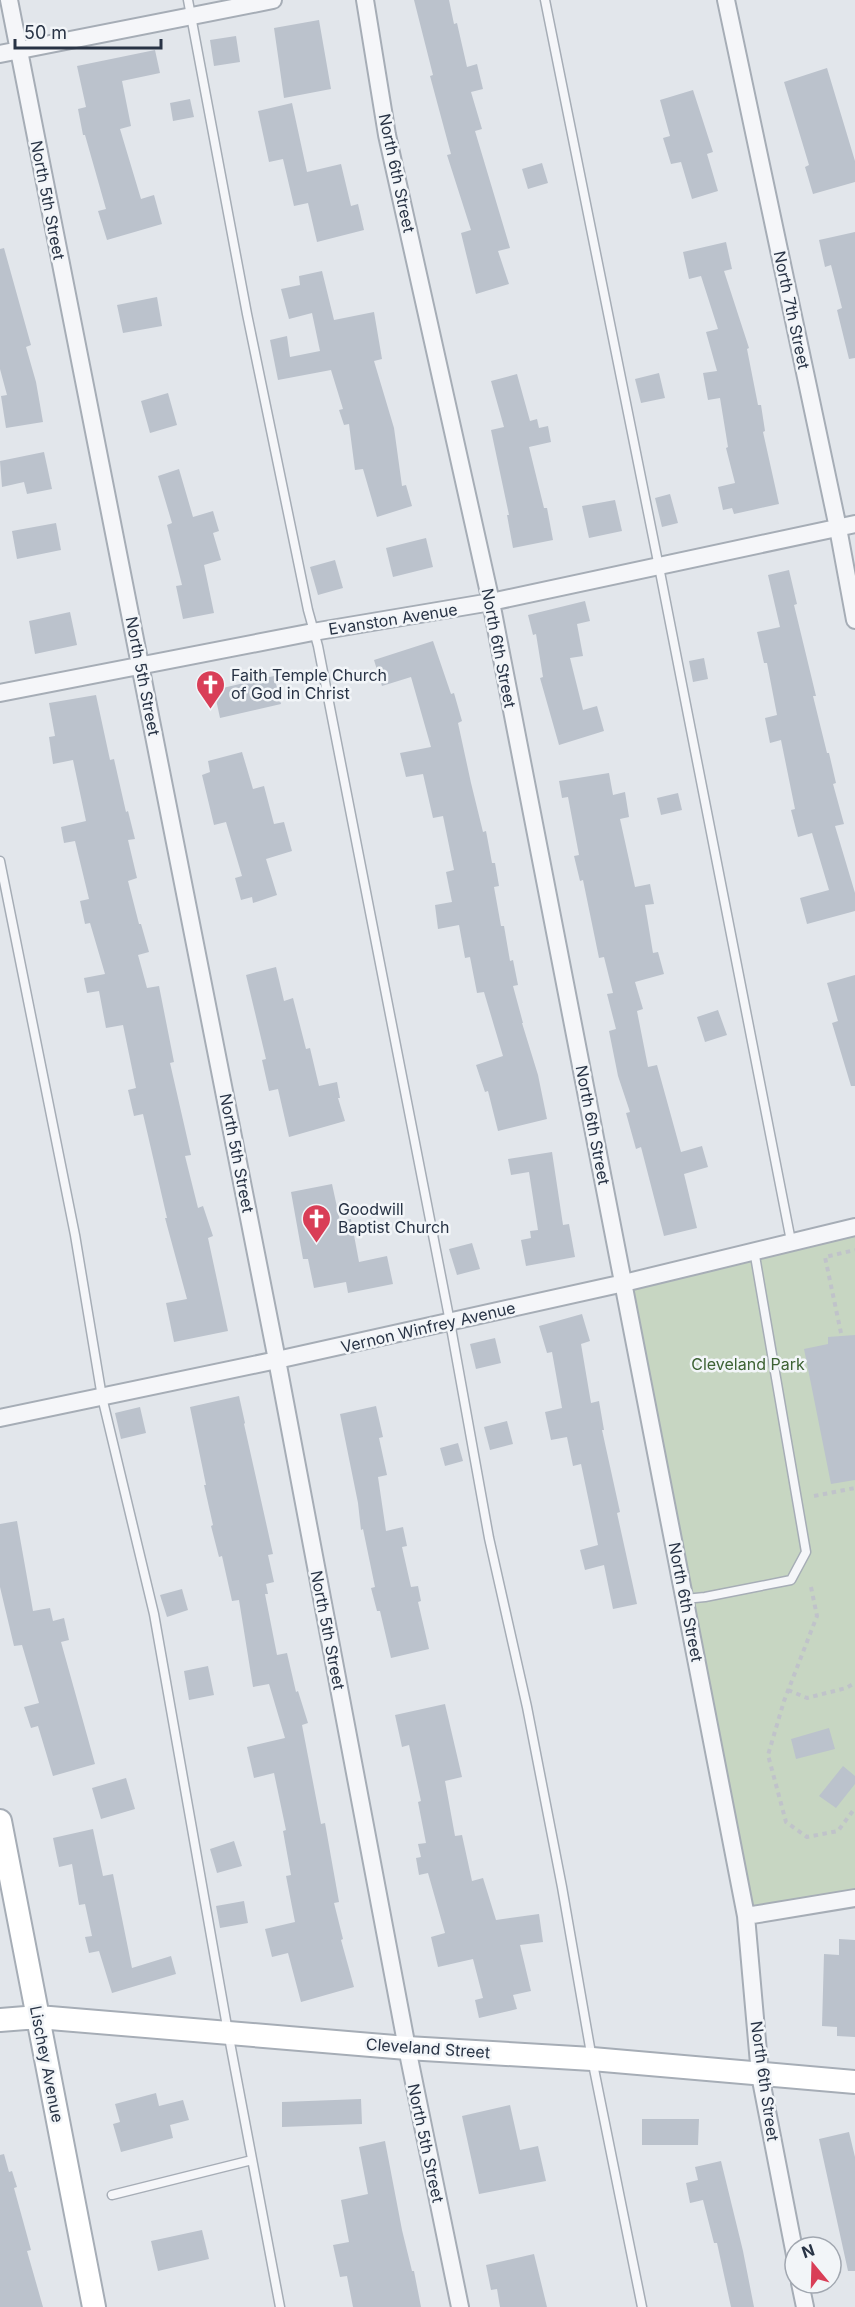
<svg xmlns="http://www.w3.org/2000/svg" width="855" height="2307" font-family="Inter,sans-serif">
  <rect width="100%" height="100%" fill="#e2e6eb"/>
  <!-- green -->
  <path fill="#c7d6c2" d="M855 1228V1898L746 1916 624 1283Z"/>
  <!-- building -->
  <path fill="#bbc2cc" d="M414 0H449L454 24 457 23 467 67 477 64 483 89 471 92 482 129 475 131 510 248 498 251 509 284 476 294 461 233 471 230 447 155 451 154 430 76 433 75Z
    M319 20 331 89 284 98 274 28Z
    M236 36 240 62 214 66 210 40Z
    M155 50 160 73 122 81 131 126 120 129 141 199 154 195 162 224 107 240 98 211 106 209 85 135H83L78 109 86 107 77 66Z
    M827 68 855 161V182L813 194 805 167 809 165 784 82Z
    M693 90 713 152 707 154 718 191 692 199 681 162 671 164 663 138 670 136 660 100Z
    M190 99 194 117 173 121 170 103Z
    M292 103 307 172 341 164 351 206 358 204 364 230 317 242 308 203 294 206 283 159 269 162 258 111Z
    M542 163 548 183 528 189 522 169Z
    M855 232V358L849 359 837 310 842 308 831 265 825 267 819 240Z
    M726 242 732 269 724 271 749 348 747 349 758 405H761L765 431 763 432 779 504 734 514 732 508 723 510 718 487 735 483 726 448 728 447 720 398 708 400 703 373 717 371 706 332 718 329 701 276 689 279 683 252Z
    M4 248 31 345 26 347 36 382 43 422 6 428 1 396 7 395 0 369V249Z
    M322 271 334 320 374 312 382 359 374 361 394 428 402 486 406 485 412 506 377 517 363 469 355 470 349 424 344 425 339 410 343 409 331 370 278 380 270 340 287 336 290 357 320 351 312 313 289 319 281 289 300 285 299 276Z
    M157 297 162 326 123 333 117 305Z
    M659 373 665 398 641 403 635 379Z
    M517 374 530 421 537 419 539 428 548 426 551 442 529 447 544 508H547L553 540 513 548 507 515H509L491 430 504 427 491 381Z
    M168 393 177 425 150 433 141 401Z
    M44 452 52 489 27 494 24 482 2 487 0 461Z
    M179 469 193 517 213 511 219 531 213 533 221 560 204 565 214 613 183 619 176 586 182 585 167 525 172 523 158 476Z
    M670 494 678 523 662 527 655 498Z
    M615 500 622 531 589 538 582 506Z
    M56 523 61 550 17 559 12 531Z
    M426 538 433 567 393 577 386 548Z
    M335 560 343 588 318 595 310 567Z
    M789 570 797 604 794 605 816 696H813L827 753H829L836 783 833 784 844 824 835 826 855 893V911L807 924 800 898 829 890 812 833 798 837 791 810 795 809 781 740 770 743 765 718 777 715 767 663H764L757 632 780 627 768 575Z
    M585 601 590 621 577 624 583 656 570 658 583 710 597 706 604 731 559 745 540 678 543 677 536 634 533 635 528 615Z
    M70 612 77 645 35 654 29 621Z
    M433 641 451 694 454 693 462 721 458 723 471 783 483 832 486 831 492 863H495L499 886 494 887 501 926H504L510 961 513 960 518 985 513 986 523 1023H522L538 1075 547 1119 498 1131 488 1091 485 1092 476 1065 503 1056 484 992 477 993 470 957 465 958 459 925 438 929 435 905 452 902 446 872 454 870 443 816 433 818 423 774 406 777 400 753 431 747 411 677 382 686 374 660Z
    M704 658 708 679 693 682 689 661Z
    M274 676 281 704 220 718 214 690Z
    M96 695 110 760 114 759 126 812 128 811 135 839 128 840 137 878 128 881 139 924H141L149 952 138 955 147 988 159 986 174 1062 170 1063 191 1155 185 1156 198 1208 203 1206 213 1236 208 1238 228 1331 174 1342 166 1303 187 1299 165 1218H167L143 1114 134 1116 128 1090 136 1088 123 1025 106 1028 99 991 87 993 84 978 105 974 90 923 85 924 80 901 89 899 75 841 64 843 61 827 86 821 73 760 53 764 49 737 55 736 49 703Z
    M242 752 253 789 264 786 274 824 284 822 292 851 266 859 277 895 253 903 252 897 241 900 235 878 242 876 226 822 214 825 202 775 210 772 208 761Z
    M609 773 613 795 625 792 629 817 620 819 635 887 650 884 654 904 645 905 653 953 658 952 664 974 635 982 643 1009 637 1011 648 1067 657 1065 681 1152 702 1146 708 1167 684 1174 697 1228 664 1236 641 1147 636 1149 626 1113 630 1112 618 1076 609 1031 616 1029 607 994 613 993 604 957 599 958 583 880 580 881 574 856 579 855 568 797 562 798 559 781Z
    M678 793 682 810 661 815 657 798Z
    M276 967 284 1001 293 998 306 1049 310 1048 319 1086 337 1082 340 1098H338L345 1121 289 1137 278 1089 269 1091 262 1060 266 1059 246 975Z
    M855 975V1086H851L832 1023 838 1021 827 983Z
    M718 1010 727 1035 705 1042 697 1017Z
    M552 1152 563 1225 569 1224 575 1257 526 1266 521 1240 531 1238 530 1231 538 1230 529 1172 511 1175 508 1159Z
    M332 1184 340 1221 351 1219 359 1262 387 1256 393 1284 348 1293 346 1282 314 1288 308 1259H303L291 1192Z
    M472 1243 480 1269 457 1275 449 1249Z
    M582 1314 590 1341 581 1344 591 1403 599 1401 604 1430H602L620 1512 617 1513 637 1604 613 1609 604 1565 585 1570 580 1550 598 1545 581 1464 573 1466 567 1437 551 1440 545 1412 562 1408 552 1352 547 1353 539 1326Z
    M855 1335V1480L831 1484 804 1349 828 1344V1337Z
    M495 1338 501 1363 476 1369 470 1344Z
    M239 1396 245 1423 244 1424 273 1554 268 1555 274 1582 266 1584 268 1594H265L277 1655 287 1653 296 1692 298 1691 308 1723 302 1725 321 1824 325 1823 331 1857 339 1902 334 1903 343 1939 341 1940 354 1987 301 2002 288 1953 272 1957 265 1929 295 1922 286 1876 291 1875 283 1831 286 1830 274 1773 254 1778 247 1747 285 1738 269 1684 253 1687 239 1600 232 1601 222 1556 219 1557 211 1526 213 1525 204 1485H206L190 1407Z
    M376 1406 383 1437 379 1438 387 1475 378 1477 386 1531 403 1527 407 1546 402 1547 411 1587 418 1586 421 1601 418 1602 429 1649 391 1658 380 1611H377L371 1588 375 1587 363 1529 361 1530 358 1503 340 1414Z
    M140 1407 146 1433 121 1439 115 1413Z
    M507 1421 513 1444 490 1450 484 1427Z
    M458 1443 463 1461 445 1466 440 1448Z
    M17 1521 33 1611 50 1608 53 1621 64 1618 69 1640 61 1642 95 1764 53 1776 38 1726 31 1728 24 1707 39 1703 22 1645 14 1646 0 1587V1524Z
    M182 1589 188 1610 167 1617 160 1595Z
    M208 1666 214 1695 189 1700 184 1671Z
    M445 1704 462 1777 445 1781 455 1836 462 1835 472 1881 483 1878 496 1920 539 1914 543 1942 520 1945 531 1991 513 1995 517 2009 479 2018 475 2000 483 1998 473 1959 438 1967 431 1937 445 1933 428 1873 419 1875 416 1858 421 1857 418 1844 426 1843 418 1802 421 1801 409 1745 402 1747 395 1715Z
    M829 1728 835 1749 796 1759 791 1739Z
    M843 1766 855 1776V1784L836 1808 819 1796Z
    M126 1778 135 1809 101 1819 92 1788Z
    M93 1829 103 1876 113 1874 132 1968 171 1956 176 1974 112 1993 99 1951 89 1953 85 1937 92 1936 85 1904 79 1905 72 1864 59 1867 53 1838Z
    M234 1841 242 1866 217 1873 210 1849Z
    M244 1901 248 1923 220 1928 216 1906Z
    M839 1939 855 1940V2037L837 2036V2027L822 2026 824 1954 839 1955Z
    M156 2093 159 2106 183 2100 189 2120 170 2125 173 2138 121 2152 113 2124 120 2122 115 2104Z
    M361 2099 362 2124 282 2127V2102Z
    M510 2105 520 2150 538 2146 546 2181 479 2194 462 2116Z
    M642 2119H699L698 2145H642Z
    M849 2132 855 2157V2271H848L819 2139Z
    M385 2141 402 2230 412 2271H414L421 2307H353L347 2276 340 2277 333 2245 349 2242 341 2200 368 2194 359 2147Z
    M4 2154 9 2172 12 2171 17 2187 14 2188 31 2250 27 2251 43 2307H0V2155Z
    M721 2161 743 2251 754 2307H731L717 2243H714L703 2200 690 2203 686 2183 698 2180 695 2167Z
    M202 2230 209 2259 158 2271 151 2241Z
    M534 2254 547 2307H500L497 2289 491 2290 486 2265Z"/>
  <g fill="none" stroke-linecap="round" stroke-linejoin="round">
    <defs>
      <path id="lane" d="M188 0 247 314 308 610 318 646 450 1322 489 1538 527 1707 562 1887 592 2059 642 2307
        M545 0 661 577 791 1241
        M0 861 75 1235 102 1397 154 1614 228 2032 280 2307
        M685 1599 705 1597 791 1580 806 1552 754 1250
        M112 2195 252 2160"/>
      <path id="street" d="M9 0 277 1360 407 2048 460 2307
        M365 0 387 135 491 602 746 1916 760 2075 795 2255
        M726 0 838 528 855 620
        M0 54 273 0
        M0 693 313 632 491 602 855 524
        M0 1418 277 1360 624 1283 855 1227
        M746 1916 855 1898
        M800 2283 805 2307"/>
      <path id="secondary" d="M0 1821 94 2307
        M0 2020 38 2017 407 2048 592 2059 855 2082"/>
    </defs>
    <!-- lane casing -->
    <use href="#lane" stroke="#a6adb6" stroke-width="11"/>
    <!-- street casing -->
    <use href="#street" stroke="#a6adb6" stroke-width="20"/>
    <!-- secondary casing -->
    <use href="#secondary" stroke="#a6adb6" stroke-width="26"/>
    <!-- path -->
    <path stroke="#c0c3ca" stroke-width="4" stroke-dasharray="4.5 4.5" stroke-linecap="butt" d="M841 1333 825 1257 855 1250
      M814 1496 855 1488
      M811 1587 817 1616 784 1701 768 1755 786 1822 807 1837 838 1831 855 1808
      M788 1690 807 1698 846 1688 855 1683"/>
    <!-- lane -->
    <use href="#lane" stroke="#f5f6f9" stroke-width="8"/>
    <!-- street -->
    <use href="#street" stroke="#f5f6f9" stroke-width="16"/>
    <!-- secondary -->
    <use href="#secondary" stroke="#fff" stroke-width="22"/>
  </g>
  <!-- icons -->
  <defs>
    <symbol id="church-pin" viewBox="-11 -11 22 30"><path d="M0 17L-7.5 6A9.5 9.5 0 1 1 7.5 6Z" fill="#d93e57" stroke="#f2f5f8"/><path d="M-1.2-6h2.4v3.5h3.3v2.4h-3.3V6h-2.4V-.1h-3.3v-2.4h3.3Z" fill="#fff"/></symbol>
  </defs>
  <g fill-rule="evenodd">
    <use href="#church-pin" x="194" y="668" width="33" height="45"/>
    <use href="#church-pin" x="300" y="1202" width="33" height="45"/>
  </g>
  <g text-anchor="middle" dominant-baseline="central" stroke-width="5" stroke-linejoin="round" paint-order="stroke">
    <!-- street labels -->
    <g font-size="16" fill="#283345" stroke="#f2f5f8">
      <text transform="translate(397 173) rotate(78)">North 6th Street</text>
      <text transform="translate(48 200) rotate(79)">North 5th Street</text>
      <text transform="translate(792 310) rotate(78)">North 7th Street</text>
      <text transform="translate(393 619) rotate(-9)">Evanston Avenue</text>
      <text transform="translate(499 648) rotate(79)">North 6th Street</text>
      <text transform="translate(143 676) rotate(79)">North 5th Street</text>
      <text transform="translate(593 1125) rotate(79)">North 6th Street</text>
      <text transform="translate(237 1153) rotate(79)">North 5th Street</text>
      <text transform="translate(428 1327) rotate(-13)">Vernon Winfrey Avenue</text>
      <text transform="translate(686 1602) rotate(79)">North 6th Street</text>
      <text transform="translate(328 1630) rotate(79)">North 5th Street</text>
      <text transform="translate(428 2048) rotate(4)">Cleveland Street</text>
      <text transform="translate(47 2064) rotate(79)">Lischey Avenue</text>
      <text transform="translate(765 2081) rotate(82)">North 6th Street</text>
      <text transform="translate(426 2143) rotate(78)">North 5th Street</text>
    </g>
    <!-- poi labels -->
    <g font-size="16" fill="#283345" stroke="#f2f5f8" text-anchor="start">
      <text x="231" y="675">Faith Temple Church<tspan x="231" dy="18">of God in Christ</tspan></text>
      <text x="338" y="1209">Goodwill<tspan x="338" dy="18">Baptist Church</tspan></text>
    </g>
    <!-- park labels -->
    <g font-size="16" fill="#3d6234" stroke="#f2f5f8">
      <text x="748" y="1364">Cleveland Park</text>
    </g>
  </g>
  <!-- north arrow -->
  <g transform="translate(813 2265) rotate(341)"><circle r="28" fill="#f2f5f8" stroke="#a1a7b0" stroke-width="1.5"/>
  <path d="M0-4.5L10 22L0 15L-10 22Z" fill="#d93e57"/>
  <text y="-9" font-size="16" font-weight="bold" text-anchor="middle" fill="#283345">N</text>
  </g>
  <!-- scale -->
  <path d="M15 39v9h146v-9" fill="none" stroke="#283345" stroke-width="3"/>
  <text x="24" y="39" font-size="18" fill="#283345" stroke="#f2f5f8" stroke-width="4.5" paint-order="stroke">50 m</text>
</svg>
